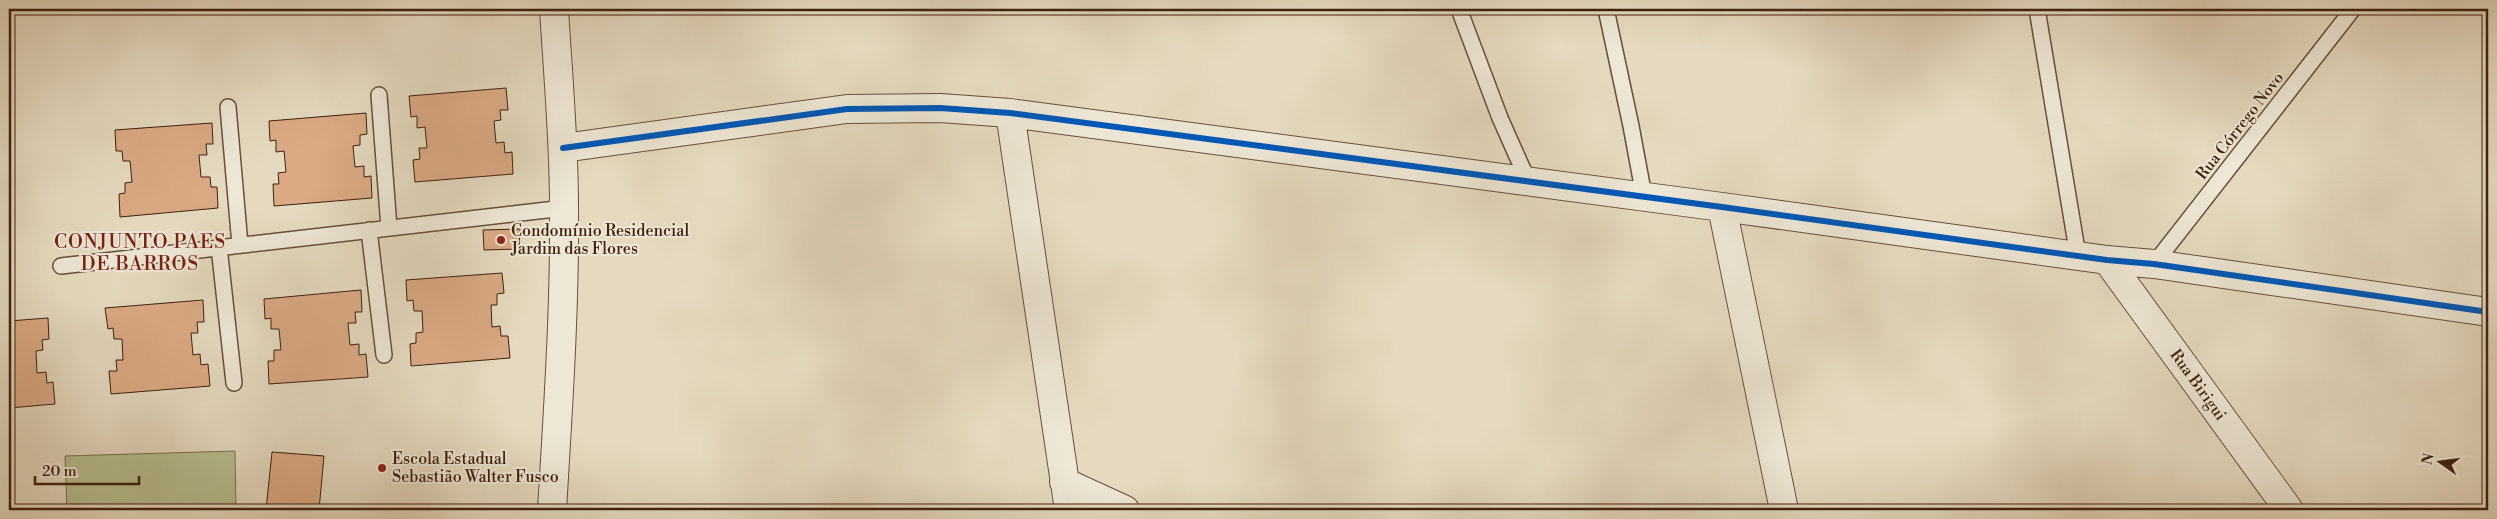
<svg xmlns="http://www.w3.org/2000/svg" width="2497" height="519" font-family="'Libre Bodoni',serif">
  <rect width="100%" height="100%" fill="#e5dac0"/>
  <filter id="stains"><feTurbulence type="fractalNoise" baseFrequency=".004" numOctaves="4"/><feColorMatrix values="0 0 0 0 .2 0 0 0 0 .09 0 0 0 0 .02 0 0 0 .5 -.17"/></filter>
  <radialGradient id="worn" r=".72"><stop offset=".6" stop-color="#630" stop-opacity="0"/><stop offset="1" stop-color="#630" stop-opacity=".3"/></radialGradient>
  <!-- green -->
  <path fill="#b7be90" stroke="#7a7050" d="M235 451 236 510H67L65 456Z"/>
  <!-- building -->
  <path fill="#dbaa85" stroke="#3d220f" d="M506 88 508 110H500L501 120 494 121 496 143 504 142 505 153 512 152 513 174 415 182 413 160 420 159 419 148H427L425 127 417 128V116L411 117 409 96Z
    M366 113 367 134 360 135V145L353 146 355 167 364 166V177L371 176 372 198 274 206 273 184H279L278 173 286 172 284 151 276 152V140L270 141 269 121Z
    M212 123 213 144H206L207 155H199L201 177H210L211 187H217L218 208 120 217 119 194 125 193V183L132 182 130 161H123L122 151H116L115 130Z
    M520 229 519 249 484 250 483 230Z
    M502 273 504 293 497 294V305H491L492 327 500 326 501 336H508L510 358 411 366 410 344 416 343V333L423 332 422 311H414L413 300 407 301 406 280Z
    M361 290 362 312H355L356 323H348L350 345 359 344V355L366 354 368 377 269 384 268 361H274V350H281L279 329H271V318L265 319 264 299Z
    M203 300 204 322H197L198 333H191L193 355 200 354 201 365 208 364 210 386 111 394 109 371H117L116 360H123L122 339H114L113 328 108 329 105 308Z
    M48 318 49 339 42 340 43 350 36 351 37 373 46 372 47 383 53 382 55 404 9 408V321Z
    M272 452 324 456 319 510H266Z"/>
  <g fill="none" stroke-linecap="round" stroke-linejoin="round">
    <defs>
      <path id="service" d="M1459 9 1500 118 1528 181
        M1606 9 1631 126 1644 196
        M2037 9 2078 256
        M379 95 389 228
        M228 107 240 245
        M369 230 384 355
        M219 247 234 383
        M2154 264 2353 9
        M61 266 564 208"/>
      <path id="minor" d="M1010 113 1069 510
        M563 148 847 109 940 108 1010 113 1722 207 2107 260 2154 264 2488 312
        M1722 207 1784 510
        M2107 260 2289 510
        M1064 482 1125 510"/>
      <path id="tertiary" d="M552 510C558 409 565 308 564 206 564 140 558 75 554 9"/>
    </defs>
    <!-- service casing -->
    <use href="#service" stroke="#67503b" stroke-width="18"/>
    <!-- minor casing -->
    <use href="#minor" stroke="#67503b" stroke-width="30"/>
    <!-- tertiary casing -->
    <use href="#tertiary" stroke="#67503b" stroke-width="30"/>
    <!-- service -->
    <use href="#service" stroke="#eee7d6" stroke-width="15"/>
    <!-- minor -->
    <use href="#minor" stroke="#eee7d6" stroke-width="28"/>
    <!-- tertiary -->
    <use href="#tertiary" stroke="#eee7d6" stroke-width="28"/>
    <defs>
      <path id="cycleway" d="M563 148 847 109 940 108 1010 113 1722 207 2107 260 2154 264 2488 312"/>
    </defs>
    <!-- cycleway casing -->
    <use href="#cycleway" stroke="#eee7d6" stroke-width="9"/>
    <!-- cycleway -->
    <use href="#cycleway" stroke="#0057b8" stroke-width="6"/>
  </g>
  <!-- markers -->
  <g fill="#8f2418" stroke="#eee7d6" stroke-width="2">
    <circle cx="501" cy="240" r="5"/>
    <circle cx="382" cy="468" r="5"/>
  </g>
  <g text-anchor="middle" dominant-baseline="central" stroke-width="4" stroke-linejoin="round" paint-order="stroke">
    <!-- street labels -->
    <g font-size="16" fill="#3d220f" stroke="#eee7d6">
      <text transform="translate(2240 126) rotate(-52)">Rua Córrego Novo</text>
      <text transform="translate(2198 385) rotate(54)">Rua Birigui</text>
    </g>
    <!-- poi labels -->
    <g font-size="16" fill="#3d220f" stroke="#eee7d6" text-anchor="start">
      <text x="511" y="231">Condomínio Residencial<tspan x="511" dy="18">Jardim das Flores</tspan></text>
      <text x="392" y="459">Escola Estadual<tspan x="392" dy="18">Sebastião Walter Fusco</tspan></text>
    </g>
    <!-- quarter labels -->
    <g font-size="19" letter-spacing="1" fill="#7a1f14" stroke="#eee7d6">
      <text x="140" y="242">CONJUNTO PAES<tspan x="140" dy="22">DE BARROS</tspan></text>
    </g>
  </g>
  <!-- margin -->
  <rect width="2497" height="519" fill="none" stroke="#e5dac0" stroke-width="30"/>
  <rect x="10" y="10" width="2477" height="499" fill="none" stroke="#3d220f" stroke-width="2.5"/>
  <rect x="15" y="15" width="2467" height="489" fill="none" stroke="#3d220f"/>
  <!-- north arrow -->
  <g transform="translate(2440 462) rotate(284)" stroke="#eee7d6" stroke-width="4" paint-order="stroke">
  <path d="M0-4L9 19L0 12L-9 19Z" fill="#3d220f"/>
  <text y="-8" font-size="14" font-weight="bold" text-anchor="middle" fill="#3d220f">N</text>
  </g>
  <!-- scale -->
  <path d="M35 476v8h104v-8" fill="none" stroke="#3d220f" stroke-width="2.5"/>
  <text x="42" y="476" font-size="15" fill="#3d220f" stroke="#eee7d6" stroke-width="4" paint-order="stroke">20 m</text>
  <rect width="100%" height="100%" filter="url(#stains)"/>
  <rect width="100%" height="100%" fill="url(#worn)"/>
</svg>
